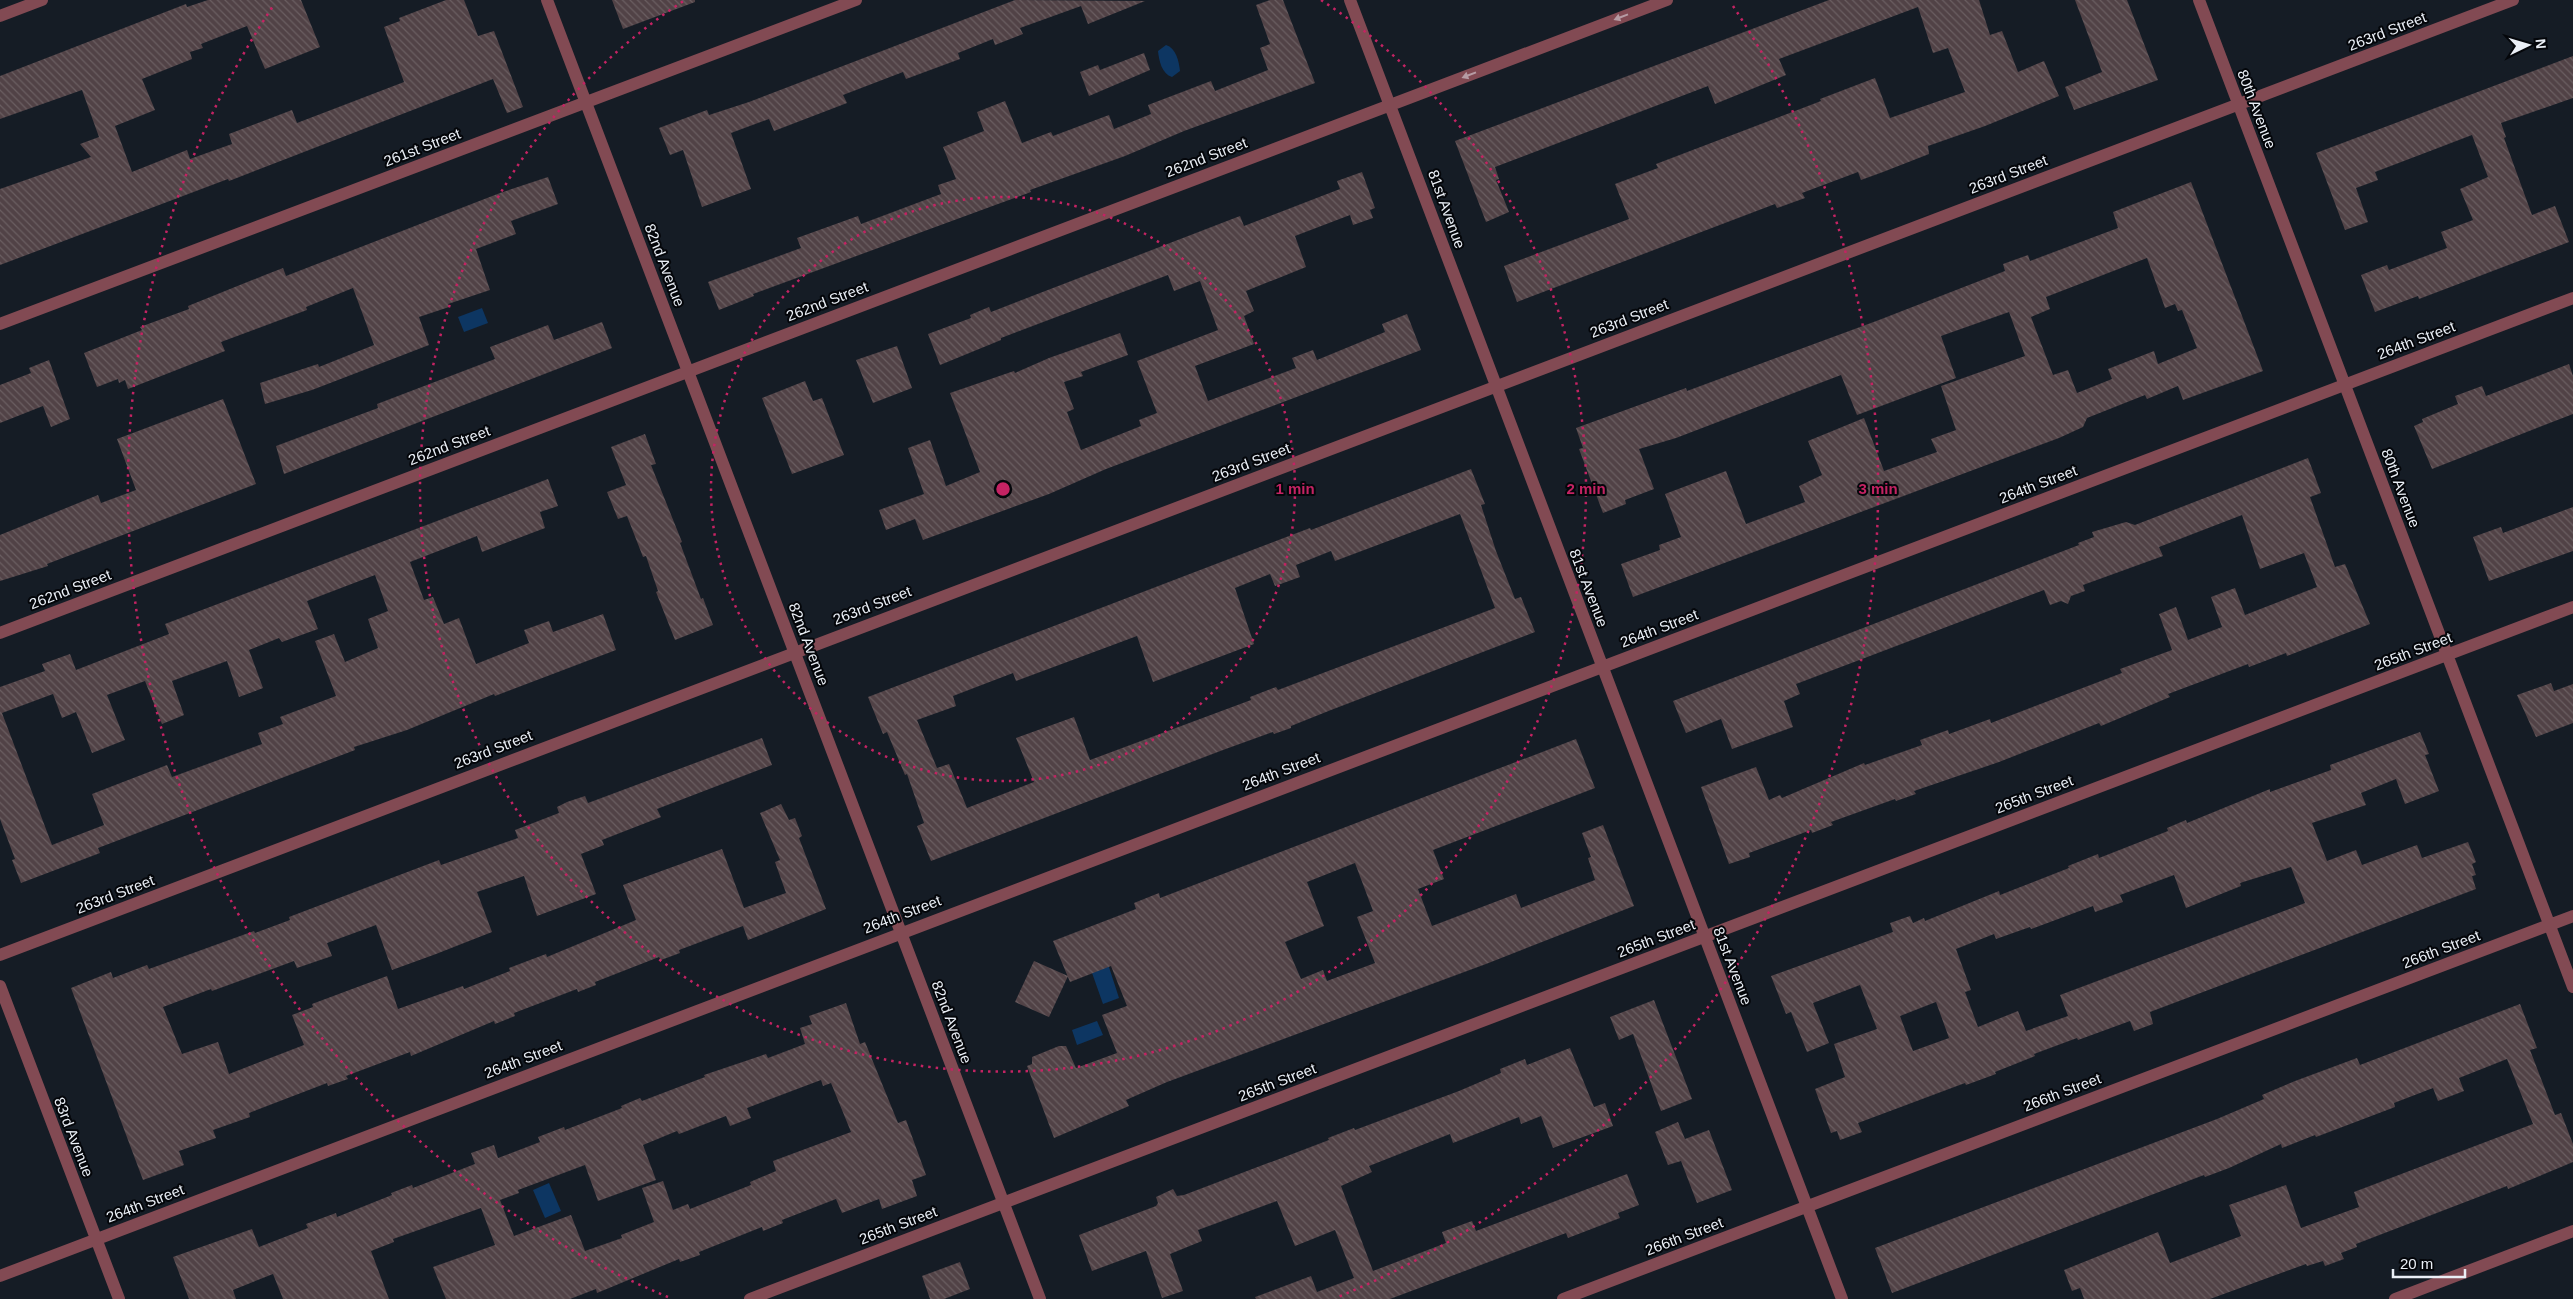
<svg xmlns="http://www.w3.org/2000/svg" width="2573" height="1299" font-family="Helvetica,sans-serif">
  <defs>
    <pattern id="building-back-hatch" width="6" height="6" patternUnits="userSpaceOnUse" patternTransform="scale(1.25)"><rect width="6" height="6" fill="#514246"/><path d="M-1 5l2 2M0 0l6 6M5-1l2 2" fill="none" stroke="#6a5e61"/></pattern>
  </defs>
  <rect width="100%" height="100%" fill="#151c25"/>
  <!-- water -->
  <path fill="#0d3662" d="M1166 45C1176 48 1179 61 1180 71L1172 77C1162 74 1159 61 1158 51Z
    M482 308 488 323 464 332 458 317Z
    M1108 964 1119 998 1103 1004 1091 970Z
    M1097 1021 1103 1035 1077 1045 1072 1030Z
    M549 1183 561 1211 545 1218 533 1190Z"/>
  <!-- building -->
  <path fill="url(#building-back-hatch)" fill-rule="evenodd" d="M208 0H301L320 47 265 69 247 26 201 44 203 48 190 52 192 59 142 79 155 110 115 126 132 172 187 150 190 159 232 144 229 134 292 110 297 123 404 82 384 27 400 21 399 18 446 0H464L478 36 494 31 523 107 507 113 493 79 229 181 228 179 0 265V189L91 157 80 144 99 137 82 90 0 119V76L186 4 187 7Z
    M612 0H695V2L623 29Z
    M1015 0 1145 1 1088 24 1081 6 1020 28 1023 34 995 45 993 39 958 53 960 59 906 79 903 72 843 95 847 103 774 131 769 119 731 133 751 189 702 207 683 150 670 155 659 128 707 110 709 115 749 102Z
    M1270 0H1283L1315 83 1184 131 1125 156 1030 190 1031 192 998 204 753 294 754 296 719 310 708 282 801 248 797 238 858 216 861 224 941 194 938 185 956 179 943 147 984 131 977 112 1005 101 1022 143 1051 132 1053 136 1109 115 1114 129 1151 114 1148 105 1211 81 1215 91 1268 70 1260 48 1270 44 1256 5Z
    M1829 0H1979L1990 35 2002 31 2018 72 2044 61 2059 96 1985 126 1928 146 1929 154 1883 172 1861 180 1858 172 1802 193 1805 198 1777 208 1775 204 1517 302 1504 266 1629 219 1615 184 1658 168 1656 164 1821 101 1820 99 1875 78 1890 118 1965 92 1948 48 1933 53 1918 7 1779 59 1786 75 1715 104 1708 86 1495 167 1499 179 1496 180 1509 212 1486 222 1455 141Z
    M2075 0H2127L2158 80 2074 110 2065 87 2102 72Z
    M1144 53 1150 70 1089 96 1080 72 1098 65 1100 70Z
    M2573 56V98L2501 123 2506 137 2504 138 2532 215 2555 206 2569 242 2419 299 2418 296 2375 312 2361 275 2387 265 2389 270 2447 248 2441 232 2473 220 2460 189 2488 177 2472 135 2375 172 2378 180 2356 188 2368 222 2345 230 2316 153Z
    M1362 172 1375 208 1370 210 1373 218 1353 225 1350 215 1295 236 1306 267 1246 291 1254 311 1244 316 1254 344 1195 366 1208 401 1296 368 1292 358 1313 350 1317 360 1385 332 1382 324 1407 314 1421 350 1106 469 1049 494 923 540 915 519 886 530 879 510 924 494 908 448 930 440 946 486 980 472 950 393 1014 371 1015 373 1049 358 1120 333 1128 355 1081 372 1083 376 1064 382 1074 409 1067 412 1081 450 1141 426 1139 420 1157 413 1137 361 1218 330 1200 281 1174 291 1168 275 1001 338V340L940 365 928 334 971 318 970 315 989 307 991 312 1240 216 1244 226 1340 189 1337 181Z
    M548 177 558 204 511 221 516 234 476 249 490 290 448 304 449 307 419 317 429 345 312 390 265 404 260 383 318 364 319 367 374 345 353 288 306 307 307 310 221 342 225 351 128 389 125 380 119 383 118 379 97 387 84 353 142 330 140 327 189 309 188 306 265 275 283 268 286 276 500 193Z
    M2191 182 2263 371 2183 400 2178 386 2147 399 2145 395 2087 418 2083 427 2059 438 1633 597 1621 564 1660 550 1659 545 1681 537 1665 494 1726 471 1746 524 1805 502 1799 486 1822 475 1808 441 1864 418 1884 471 1937 452 1931 439 1956 430 1941 386 2025 356 2009 312 1941 336 1956 378 1857 415 1841 375 1676 438 1639 449 1654 489 1625 500 1626 504 1603 513 1579 449 1583 448 1576 428 1686 388 1687 391 1879 320 2005 271 2003 264 2028 255 2030 261 2118 228 2113 212ZM2147 258 2165 308 2175 304 2178 311 2182 310 2197 348 2158 364 2154 351 2108 369 2112 379 2077 393 2068 370 2053 375 2031 317 2050 309 2046 297Z
    M602 322 612 348 284 474 276 446 378 408 377 404 495 359 490 347 548 325 554 340Z
    M897 346 912 388 873 403 856 360Z
    M49 360 70 419 51 427 43 406 0 423V385L31 373 29 368Z
    M2569 364 2573 376V414L2432 469 2414 426 2423 422 2422 419 2458 404 2455 396 2482 386 2486 396Z
    M805 381 813 401 822 398 844 455 792 474 762 398Z
    M223 399 256 484 47 564 48 566 0 581V535L98 495 101 503 136 490 117 439Z
    M645 434 656 464 651 465 682 542 680 543 701 599 703 598 713 625 675 640 656 592 658 591 646 556 643 557 627 516 618 519 607 492 626 485 611 447Z
    M2308 458 2321 493 2310 497 2335 567 2345 564 2370 624 2287 656 2286 653 2249 667 2248 664 2168 694 2170 697 2101 726 2099 723 1999 762 1914 791 1916 794 1896 801 1895 799 1831 822 1833 825 1812 833 1811 830 1749 853 1750 857 1729 864 1701 787 1756 767 1769 800 1780 795 1782 798 1864 763 1865 765 1922 745 1920 740 1948 730 1949 734 1990 719 1991 723 2122 673 2120 669 2172 650 2159 614 2176 607 2188 640 2222 627 2211 597 2235 588 2245 615 2317 587 2304 553 2260 569 2242 515 2159 547 2163 556 2083 585 2085 591 2071 596 2068 604 2061 601 2050 605 2044 590 1804 681 1796 684 1800 694 1784 701 1793 727 1732 749 1721 719 1686 733 1673 701 2079 545 2078 543 2094 537 2092 532 2126 522 2135 525Z
    M1471 469 1485 504 1481 505 1496 551 1515 599 1521 597 1535 632 1331 710 1291 726V728L1274 734 1273 732 1223 750 931 861 917 826 924 823 907 774 905 775 887 732 883 734 868 697 1310 528 1311 530ZM1460 514 1495 608 1278 690 1276 687 1250 697 1251 700 1090 760 1074 717 1016 738 1034 782 967 808 949 764 937 768 917 720 956 706 953 696 1013 673 1016 681 1137 636 1153 682 1254 644 1235 588 1270 574 1275 586 1300 577 1296 565 1331 551 1335 561Z
    M548 479 558 506 540 512 545 528 482 552 477 536 410 562 424 600 433 597 444 624 459 618 476 664 529 643 524 630 549 621 553 632 603 614 616 650 495 696 494 694 407 730 354 747 355 750 98 848 100 853 21 883 12 860 15 859 0 819V687L45 671 42 664 70 654 76 670 169 634 165 624ZM375 575 388 611 368 619 378 648 345 662 334 634 315 641 336 696 280 717 283 724 258 733 262 744 172 777 167 765 92 794 104 825 52 845 2 713 53 694 62 718 76 712 92 753 125 740 107 695 145 681 162 724 184 715 172 681 227 661 239 697 263 688 249 650 279 638 282 642 318 629 307 601Z
    M2573 507V551L2489 581 2473 537 2501 527 2503 533Z
    M2551 683 2554 691 2573 684V723L2536 737 2517 695Z
    M2420 732 2429 754 2425 755 2439 791 2405 804 2396 779 2361 793 2366 805 2312 823 2327 861 2356 850 2362 865 2417 845 2422 858 2468 842 2476 862 2472 864 2476 875 2472 876 2476 889 2150 1012 2153 1024 2134 1031 2130 1021 2078 1040 2077 1038 2034 1054 2035 1056 1995 1072 1996 1074 1966 1085 1965 1083 1858 1123 1862 1132 1840 1140 1837 1131 1831 1133 1815 1089 1845 1077 1834 1044 1877 1029 1860 985 1813 1003 1829 1043 1807 1052 1791 1012 1786 1014 1771 976 1893 932 1890 923 1910 916 1913 923 1924 918 1925 921 1999 891 2000 895 2069 868 2068 866 2098 854 2099 858 2168 831 2167 828 2186 820 2187 823 2270 789V792L2331 770 2330 765ZM2291 867 2305 903 2060 995 2068 1016 2026 1031 2018 1011 1978 1027 1965 992 1971 990 1956 949 1994 934 1996 939 2030 927 2031 929 2093 906 2095 912 2123 902 2120 895 2174 875 2186 908 2241 886 2240 883ZM1936 1002 1949 1038 1913 1051 1900 1016Z
    M762 738 772 765 657 809 661 817 602 840 604 845 581 854 596 894 537 916 524 876 477 892 492 932 436 954 392 970 376 925 327 943 332 956 297 968 294 961 212 991 211 989 163 1007 182 1054 218 1042 229 1074 304 1045 292 1015 313 1007 312 1004 387 976 398 1009 463 986 464 989 510 971 509 968 546 954 547 957 636 920 623 885 722 849 744 908 786 893 775 862 780 860 760 813 781 804 789 820 795 818 802 836 799 838 826 909 748 940 743 926 679 950 680 953 661 960 659 957 595 982 596 985 578 992 577 989 514 1013 515 1016 495 1024 494 1021 411 1056 410 1052 346 1076 348 1079 328 1086 327 1083 249 1113 250 1117 213 1130 216 1138 179 1151 184 1165 143 1180 71 988 111 972 113 978 147 965 149 969 254 931 255 933 290 920 289 917 439 860 441 865 518 838 515 830 559 813 557 807 567 802 585 796 588 803Z
    M1576 739 1595 788 1433 850 1444 879 1418 889 1432 926 1516 894 1521 908 1595 880 1588 858 1591 857 1582 833 1603 825 1634 906 1486 964 1167 1082 1126 1100 1129 1106 1054 1138 1027 1066 1032 1064V1057L1059 1046H1066L1076 1068 1117 1053 1102 1015 1127 1006 1111 966 1070 982 1053 941 1136 909 1134 903 1159 893 1160 898ZM1355 863 1373 911 1357 917 1375 963 1327 981 1323 970 1301 979 1285 942 1324 926 1307 882Z
    M1034 961 1068 976 1049 1017 1015 1002Z
    M1654 1000 1692 1099 1661 1111 1633 1034 1619 1040 1610 1017Z
    M846 1003 860 1044 865 1042 898 1123 906 1120 926 1175 912 1180 917 1196 882 1209 879 1199 842 1213 836 1199 782 1220 783 1223 763 1231 762 1227 699 1252 700 1255 680 1262 679 1259 597 1293 596 1289 570 1299H446L433 1267 495 1245 481 1208 393 1239 394 1242 371 1251 389 1299H283L273 1274 233 1290 236 1299H189L173 1257 252 1229 259 1247 308 1228 306 1224 336 1213 337 1217 392 1195 391 1193 412 1185 413 1188 475 1164 471 1153 494 1145 498 1158 540 1142 538 1137 564 1127 565 1130 622 1108 621 1106 640 1098 642 1101 705 1077 704 1075 766 1054 768 1058 805 1044 800 1028 812 1024 809 1016ZM821 1080 823 1086 831 1083 851 1132 773 1161 776 1171 750 1182 751 1185 690 1209 688 1204 673 1210 663 1181 642 1188 654 1222 621 1235 622 1238 585 1251 571 1215 514 1236 500 1200 519 1193 518 1190 585 1165 598 1201 656 1180 643 1145 677 1131 679 1134 726 1116 730 1126 751 1118 747 1108Z
    M2520 1004 2537 1048 2530 1050 2555 1115 2561 1113 2573 1144V1162L2508 1189 2507 1186 2356 1244 2357 1247 2341 1253 2344 1259 2325 1266 2323 1261 2307 1266 2306 1264 2210 1299H2084L2080 1288 2072 1291 2064 1270 2158 1232 2170 1263 2241 1236 2229 1205 2286 1185 2301 1228 2359 1207 2354 1192 2533 1124 2507 1059 2459 1078 2464 1091 2438 1101 2433 1088 2394 1103 2395 1107 2316 1137 2315 1135 2282 1148 2281 1144 2229 1168 2205 1177 2204 1175 1892 1293 1875 1248 2217 1119 2264 1099 2262 1095 2295 1081 2357 1058 2360 1065Z
    M1570 1048 1594 1107 1605 1103 1613 1126 1553 1148 1541 1116 1521 1124 1519 1117 1453 1143 1450 1134 1369 1166 1372 1172 1341 1186 1373 1271 1446 1243 1442 1232 1472 1221 1476 1231 1627 1174 1639 1205 1618 1213 1620 1218 1568 1238 1566 1233 1390 1299H1256L1255 1297 1311 1276 1317 1292 1354 1278 1335 1230 1295 1246 1277 1201 1198 1230 1202 1241 1170 1254 1183 1291 1162 1298 1146 1251 1092 1271 1079 1235 1156 1206 1158 1203 1156 1197 1173 1189 1177 1196 1184 1195 1329 1140 1328 1138 1354 1128 1355 1130 1459 1091 1501 1073 1500 1069 1525 1059 1527 1065Z
    M1678 1122 1685 1139 1709 1130 1732 1190 1697 1203 1681 1161 1668 1165 1655 1132Z
    M960 1262 970 1289 944 1299H930L922 1276Z"/>
  <g fill="none" stroke-linecap="round" stroke-linejoin="round">
    <!-- minor -->
    <path stroke="#824a53" stroke-width="12" d="M547 0 1040 1299
      M1350 0 1842 1299
      M2199 0 2573 987
      M0 16 42 0
      M0 324 856 0
      M0 633 1667 0
      M0 955 2513 0
      M0 986 119 1299
      M0 1276 2573 298
      M750 1299 2573 607
      M1563 1299 2573 916
      M2395 1299 2573 1231"/>
  </g>
  <!-- one-way arrows -->
  <defs><path id="oneway-solid" d="M-6-.8H1V-3.2L6.5 0L1 3.2V.8H-6Z" transform="scale(1.25)"/></defs>
  <g fill="#b69ca4">
    <use href="#oneway-solid" transform="translate(1621 17) rotate(159)"/>
    <use href="#oneway-solid" transform="translate(1469 75) rotate(159)"/>
  </g>
  <!-- distance rings -->
  <g fill="none" stroke="#c42363" stroke-width="2.5" stroke-dasharray="2.5 5">
    <circle cx="1003" cy="489" r="292"/>
    <path d="M1321 0A583 583 0 1 1 685 0"/>
    <path d="M668 1297A875 875 0 0 1 273 6M1733 6A875 875 0 0 1 1338 1297"/>
  </g>
  <g text-anchor="middle" dominant-baseline="central" stroke-width="4" stroke-linejoin="round" paint-order="stroke">
    <!-- street labels -->
    <g font-size="15" fill="#eaeff6" stroke="#04060a">
      <text transform="translate(2387 31) rotate(-21)">263rd Street</text>
      <text transform="translate(2257 109) rotate(69)">80th Avenue</text>
      <text transform="translate(422 147) rotate(-21)">261st Street</text>
      <text transform="translate(1206 157) rotate(-21)">262nd Street</text>
      <text transform="translate(2008 174) rotate(-21)">263rd Street</text>
      <text transform="translate(1447 209) rotate(70)">81st Avenue</text>
      <text transform="translate(665 265) rotate(69)">82nd Avenue</text>
      <text transform="translate(827 301) rotate(-21)">262nd Street</text>
      <text transform="translate(1629 318) rotate(-21)">263rd Street</text>
      <text transform="translate(2416 340) rotate(-21)">264th Street</text>
      <text transform="translate(449 445) rotate(-21)">262nd Street</text>
      <text transform="translate(1251 462) rotate(-21)">263rd Street</text>
      <text transform="translate(2038 484) rotate(-21)">264th Street</text>
      <text transform="translate(2401 488) rotate(69)">80th Avenue</text>
      <text transform="translate(1589 588) rotate(69)">81st Avenue</text>
      <text transform="translate(70 589) rotate(-21)">262nd Street</text>
      <text transform="translate(872 605) rotate(-21)">263rd Street</text>
      <text transform="translate(1659 628) rotate(-21)">264th Street</text>
      <text transform="translate(809 644) rotate(69)">82nd Avenue</text>
      <text transform="translate(2413 651) rotate(-21)">265th Street</text>
      <text transform="translate(493 749) rotate(-21)">263rd Street</text>
      <text transform="translate(1281 771) rotate(-21)">264th Street</text>
      <text transform="translate(2034 794) rotate(-21)">265th Street</text>
      <text transform="translate(115 894) rotate(-21)">263rd Street</text>
      <text transform="translate(902 914) rotate(-21)">264th Street</text>
      <text transform="translate(1656 938) rotate(-21)">265th Street</text>
      <text transform="translate(2441 949) rotate(-21)">266th Street</text>
      <text transform="translate(1733 966) rotate(69)">81st Avenue</text>
      <text transform="translate(952 1022) rotate(69)">82nd Avenue</text>
      <text transform="translate(523 1059) rotate(-21)">264th Street</text>
      <text transform="translate(1277 1082) rotate(-21)">265th Street</text>
      <text transform="translate(2062 1092) rotate(-21)">266th Street</text>
      <text transform="translate(74 1137) rotate(69)">83rd Avenue</text>
      <text transform="translate(145 1203) rotate(-21)">264th Street</text>
      <text transform="translate(898 1225) rotate(-21)">265th Street</text>
      <text transform="translate(1684 1236) rotate(-21)">266th Street</text>
    </g>
  </g>
  <circle cx="1003" cy="489" r="8" fill="#c42363" stroke="#04060a" stroke-width="2.5"/>
  <g font-size="15" text-anchor="middle" font-weight="bold" fill="#c42363" stroke="#04060a" stroke-width="4" stroke-linejoin="round" paint-order="stroke">
    <text x="1295" y="494">1 min</text>
    <text x="1586" y="494">2 min</text>
    <text x="1878" y="494">3 min</text>
  </g>
  <!-- north arrow -->
  <g transform="translate(2528 45) rotate(85)" stroke="#04060a" stroke-width="4" paint-order="stroke">
  <path d="M0-4L9 19L0 12L-9 19Z" fill="#eaeff6"/>
  <text y="-8" font-size="14" font-weight="bold" text-anchor="middle" fill="#eaeff6">N</text>
  </g>
  <!-- scale -->
  <path d="M2393 1269v8h72v-8" fill="none" stroke="#eaeff6" stroke-width="2.5"/>
  <text x="2400" y="1269" font-size="15" fill="#eaeff6" stroke="#04060a" stroke-width="4" paint-order="stroke">20 m</text>
</svg>
